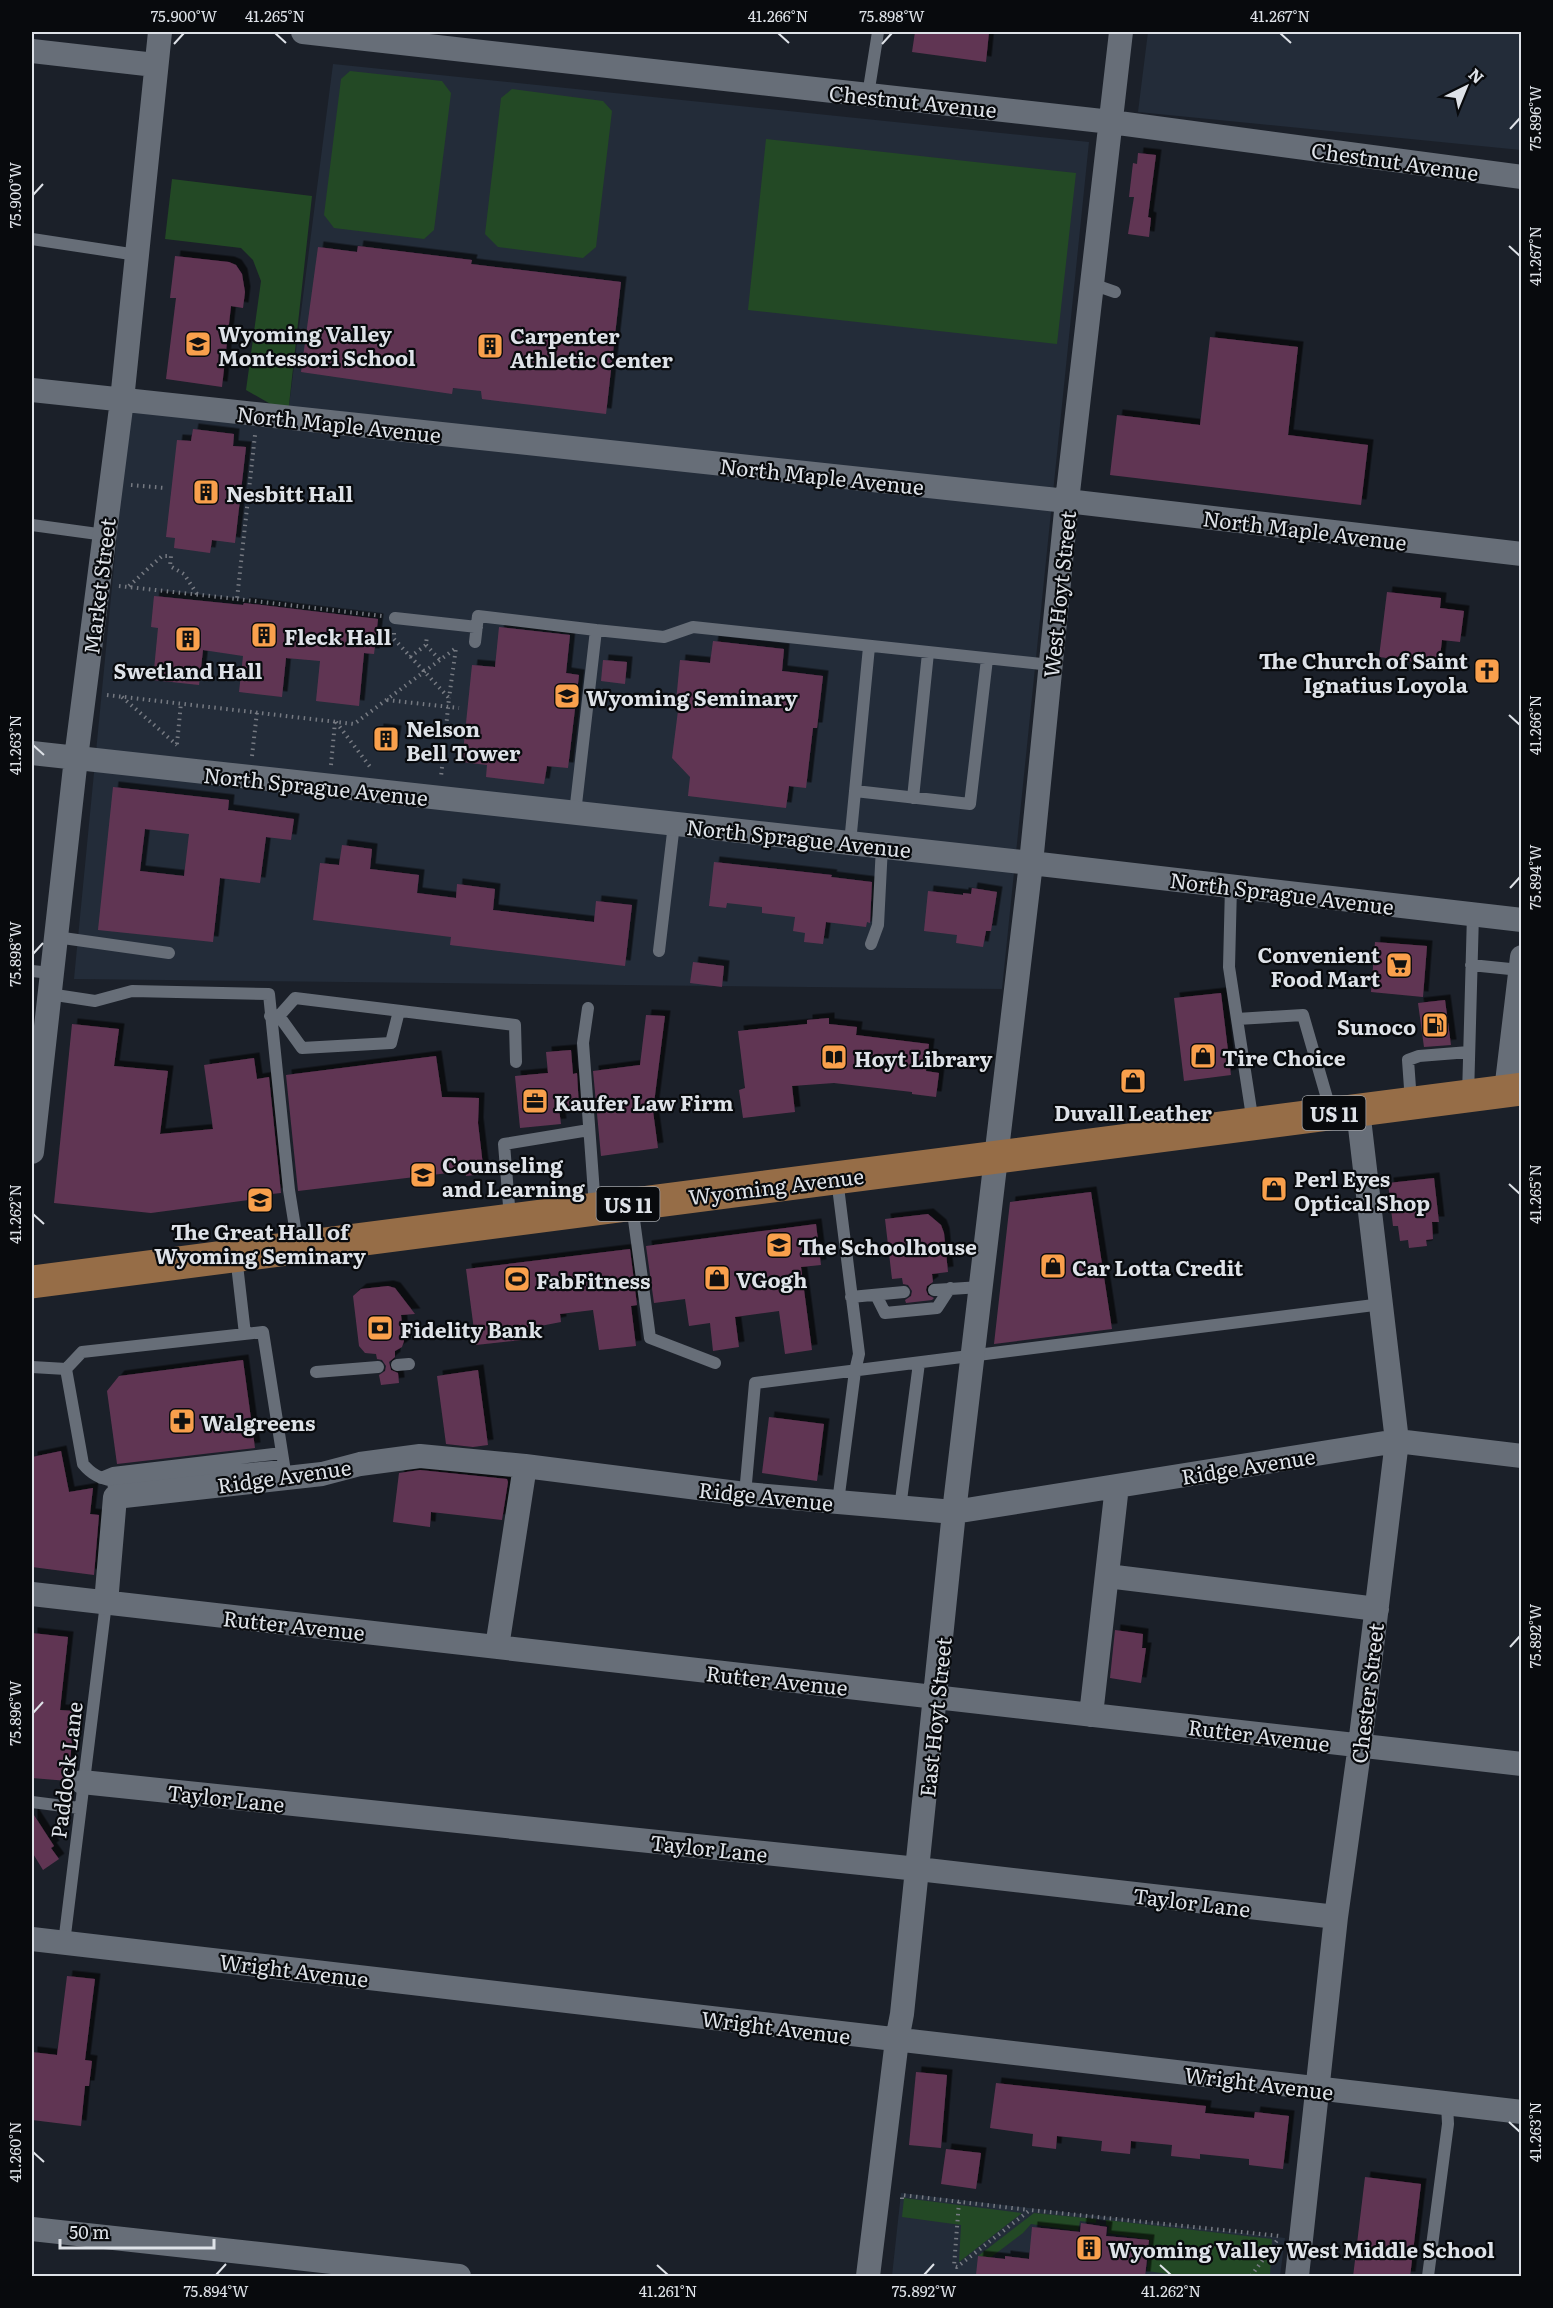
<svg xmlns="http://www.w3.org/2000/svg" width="1553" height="2308" font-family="Literata,serif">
  <defs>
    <filter id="shadow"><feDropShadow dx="5.5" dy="-5.5" stdDeviation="0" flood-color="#0009"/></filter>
  </defs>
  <rect width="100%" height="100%" fill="#1b2029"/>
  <!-- built -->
  <path fill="#232c39" d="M1148 32H1521V150L1138 112Z
    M333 64 1089 142 1002 989 74 979 131 391 288 413Z
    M901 2193 1285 2238 1280 2276H892Z"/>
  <!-- green -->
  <path fill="#234925" d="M350 71 442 81 451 93 434 230 424 239 334 228 324 215 341 79Z
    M512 89 603 101 612 111 596 247 583 258 498 247 485 234 501 98Z
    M766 139 1076 173 1057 344 748 310Z
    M172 179 312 196 288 414 246 390 261 281 253 260 241 248 165 239Z
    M904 2198 1022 2213 959 2262 961 2225 902 2217Z
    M1034 2213 1096 2219V2223L1080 2221 1078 2231 1031 2224 1023 2233 990 2258 978 2256Z
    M1106 2220 1272 2239 1270 2276H1168V2274L1147 2271 1150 2240 1108 2233 1109 2226 1106 2225Z"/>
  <!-- building -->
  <path fill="#613553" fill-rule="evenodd" filter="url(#shadow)" d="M915 32H989L986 62 912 52Z
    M1138 153 1156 155 1148 217 1151 218 1149 237 1128 234 1134 197H1129L1133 163 1137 164Z
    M358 246 472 260 471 264 621 282 606 414 482 399 481 391 453 388 452 394 301 372 318 247 357 252Z
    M175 256 229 262 236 265 242 274 245 292 243 308 231 306 222 387 166 379 176 298H170Z
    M1210 337 1298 347 1288 435 1368 445 1361 505 1110 475 1117 415 1200 425Z
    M193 429 234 434 233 446 246 447 235 543 212 540 210 553 174 548 175 538 166 537 177 440 191 441Z
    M1387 592 1441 598 1440 608 1464 611 1460 642 1442 640 1439 665 1379 657Z
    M154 596 243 605 244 603 378 619 374 654 364 653 359 706 316 701 320 661 286 658 282 697 239 692 243 656 203 650 199 685 153 680 158 628 151 627Z
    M499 627 570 635 566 673 579 675 568 768 547 766 544 784 486 777 487 765 462 762 472 665 495 667Z
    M713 641 784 649 782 671 823 676 817 728H813L806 788 789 786 786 808 688 796 690 777 672 758 679 703 676 702 680 660 710 663Z
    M603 660 627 662 625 684 601 681Z
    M378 729 396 731 393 750 376 748Z
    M113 787 229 800 228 810 294 819 291 840 266 837 260 883 220 878 213 942 98 930ZM145 829 189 834 184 876 140 871Z
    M342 845 372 849 370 869 419 875 417 893 456 898 457 884 495 889 493 910 594 922 596 901 632 905 625 966 450 945 451 937 313 920 320 863 339 865Z
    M714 862 832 875 831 877 872 882 870 923 867 922 866 927 826 922 823 944 804 942 805 933 793 931 795 917 762 913V907L727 903 726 908 709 906Z
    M972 888 997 892 991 931H986L983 947 956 943 957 935 924 931 928 891 963 895V893L971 894Z
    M1375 942 1427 946 1423 997 1371 992Z
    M693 962 724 966 722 987 690 983Z
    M1221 993 1231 1075 1184 1081 1174 998Z
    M1445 1000 1451 1045 1424 1047 1418 1003Z
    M646 1015 665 1016 653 1111 658 1148 601 1156 593 1071 640 1065Z
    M829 1018V1024L857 1027 856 1035 929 1044 926 1071 939 1073 936 1097 912 1094V1092L834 1083 792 1086 795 1112 743 1118 739 1090 745 1088 738 1031 807 1024V1020Z
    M72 1024 119 1029 114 1066 168 1071 160 1134 213 1129 204 1065 254 1058 257 1079 269 1077 281 1193 272 1194V1197L151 1213 54 1203Z
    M571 1050 573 1074 577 1073 579 1107 559 1109 561 1124 520 1128 515 1076 548 1073 546 1052Z
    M436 1056 442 1097 479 1098 478 1123 484 1174 466 1176 465 1171 298 1191 286 1075Z
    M1434 1178 1439 1222H1432L1433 1239 1426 1240 1427 1246 1409 1248 1408 1240 1400 1241 1398 1226H1393L1388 1183Z
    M1091 1192 1112 1329 994 1344 1010 1202Z
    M928 1214 941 1225 944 1233 948 1272 932 1274 933 1282 927 1286 926 1290 928 1295 934 1298 932 1300 906 1303 905 1300 911 1296 912 1291 908 1285 903 1284 902 1278 892 1279 885 1219Z
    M816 1224 821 1265 801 1267 812 1350 785 1354 779 1311 735 1317 739 1347 713 1351 710 1323 689 1326 685 1299 654 1303 646 1246Z
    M630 1249 637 1305 631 1306 636 1346 599 1350 593 1310 560 1314 561 1322 530 1328 532 1339 476 1345 466 1269Z
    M388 1286 395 1288 415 1314 401 1315 404 1341 402 1347 395 1351V1357L389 1362 391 1370 398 1373 399 1383 381 1385 379 1375 385 1371 386 1366 382 1360 377 1359 376 1354 365 1353 359 1346 353 1296 361 1289Z
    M243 1360 255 1448 117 1464 107 1391 119 1376Z
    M478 1370 488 1445 473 1447 446 1444 437 1376Z
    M769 1417 824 1424 817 1481 762 1473Z
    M61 1451 69 1492 93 1488 90 1514 99 1515 94 1575 32 1567V1457Z
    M420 1470 507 1479 508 1482 502 1520 431 1512 430 1527 393 1522 399 1473Z
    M1115 1630 1143 1634 1142 1648H1146L1141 1683 1110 1678Z
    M32 1633 68 1637 60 1710 75 1711 68 1781 32 1778Z
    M32 1812 54 1846 51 1848 59 1859 43 1870 32 1852Z
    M67 1976 95 1979 85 2060 92 2061 89 2086H85L81 2126 32 2120V2052L57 2055Z
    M916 2072 947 2075 941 2148 909 2145Z
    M996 2083 1206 2106 1205 2113 1254 2118 1255 2112 1289 2116 1283 2169 1249 2165V2159L1200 2154V2159L1171 2156 1172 2145 1131 2141 1130 2154 1101 2151 1102 2141 1057 2136 1056 2149 1032 2146 1033 2134 990 2128Z
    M946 2149 981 2153 976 2189 941 2184Z
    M1365 2177 1421 2184 1410 2277H1353Z
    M1081 2223 1107 2227 1106 2236 1149 2240 1145 2277 976 2275 978 2256 1005 2259V2256L1029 2259 1032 2227 1080 2232Z"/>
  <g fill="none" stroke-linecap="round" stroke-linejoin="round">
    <!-- path -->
    <path stroke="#767a82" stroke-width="4" stroke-dasharray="1.5 4.5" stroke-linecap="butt" d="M131 485 165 488
      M119 586 237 599 255 435
      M129 586 162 556H171L170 566 184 574 197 594
      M237 599 382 616
      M394 633V639L449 698 441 777
      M426 645 440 660
      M410 657 426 645 427 635
      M107 695 354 724 456 648 449 698
      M122 697 177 745
      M387 700 459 708
      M336 722 371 768
      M177 744 181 703
      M252 756 257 712
      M331 765 335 722
      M902 2199V2195L1029 2210
      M959 2202 954 2266 957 2267 1030 2210 1280 2236
      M1251 2276 1278 2239"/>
    <!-- service -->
    <path stroke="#676e78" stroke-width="12" d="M868 95 878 32
      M32 239 137 255
      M1092 284 1115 292
      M32 525 105 535
      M395 618 477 627
      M596 630 664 637 693 627 1051 665
      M475 642 478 616 596 630 575 813
      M855 791 970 804 987 659
      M913 798 928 653
      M850 843 869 647
      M1231 886 1229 967 1253 1123
      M56 937 169 953
      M871 944 878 925 882 846
      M659 951 674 824
      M1471 965 1520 970
      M32 971 51 973
      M49 994 95 1001 132 991 269 994 289 1190 298 1246
      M588 1008 583 1043 595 1207
      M270 1016H279L295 998 515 1025 516 1062
      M279 1016 302 1048 391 1043 399 1011
      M1237 1019 1303 1015 1331 1112
      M1468 1096 1473 914
      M1411 1102 1408 1060 1419 1056 1469 1052
      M837 1179 859 1354 855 1371 838 1502
      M632 1205 650 1338 715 1363
      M510 1218 504 1144 589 1130
      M236 1256 245 1334
      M934 1290 981 1287
      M876 1295 885 1313 937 1308 950 1288
      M851 1297 904 1292
      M397 1365 409 1364
      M32 1367 66 1369
      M316 1372 378 1367
      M101 1478 113 1473 282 1453
      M114 1481 284 1466
      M745 1494 755 1383 1382 1304
      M115 1497 113 1481C100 1478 92 1475 83 1464L66 1369 82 1352 263 1332 286 1478
      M900 1508 919 1363
      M32 1802 79 1808
      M64 1943 106 1603
      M1428 2276 1448 2124 1447 2104"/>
    <!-- minor -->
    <path stroke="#676e78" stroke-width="24" d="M303 32 1111 122 1522 177
      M32 51 155 65
      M32 390 1067 501 1522 554
      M32 753 1031 863 1522 920
      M1506 1091 1522 957
      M32 1152 76 758 122 400 160 32
      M1107 1576 1377 1609
      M32 1594 1522 1764
      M106 1603 115 1497 322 1474 360 1464 420 1456 525 1466 745 1494 954 1512 1397 1441 1522 1456
      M497 1647 525 1466
      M1091 1715 1117 1486
      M82 1782 918 1869 1336 1917
      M32 1939 1522 2112
      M32 2229 459 2276
      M868 2276 897 2040 902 2014 954 1512 1031 863 1067 501 1121 32
      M1297 2276 1336 1917 1360 1745 1397 1441 1358 1110"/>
    <!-- primary -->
    <path stroke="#966d47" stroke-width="33" d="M32 1282 1522 1089"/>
  </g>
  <!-- ticks -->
  <path fill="none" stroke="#dee2e8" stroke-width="2" d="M275 33 286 43M778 33 789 43M1280 33 1291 43M174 44 184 33M882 44 892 33M1510 129 1520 118M33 195 43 184M1509 246 1520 256M1509 715 1520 725M33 745 44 755M1510 888 1520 877M33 954 43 943M1509 1184 1520 1194M33 1214 44 1224M1510 1647 1520 1636M33 1713 43 1702M1509 2122 1520 2132M33 2152 44 2162M657 2265 668 2275M1160 2265 1171 2275M216 2275 226 2264M924 2275 934 2264"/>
  <!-- icons -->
  <defs>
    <symbol id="school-square" viewBox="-11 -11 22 22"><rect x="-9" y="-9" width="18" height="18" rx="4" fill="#f9a04c" stroke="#080a0d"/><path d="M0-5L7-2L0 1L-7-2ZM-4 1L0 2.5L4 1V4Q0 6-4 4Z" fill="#111"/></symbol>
    <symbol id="building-square" viewBox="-11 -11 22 22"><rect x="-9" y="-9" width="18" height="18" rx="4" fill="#f9a04c" stroke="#080a0d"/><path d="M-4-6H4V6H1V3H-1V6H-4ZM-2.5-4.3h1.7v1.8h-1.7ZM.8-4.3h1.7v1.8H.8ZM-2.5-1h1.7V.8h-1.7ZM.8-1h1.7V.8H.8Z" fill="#111"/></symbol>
    <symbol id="church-square" viewBox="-11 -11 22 22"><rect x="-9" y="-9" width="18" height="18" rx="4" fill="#f9a04c" stroke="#080a0d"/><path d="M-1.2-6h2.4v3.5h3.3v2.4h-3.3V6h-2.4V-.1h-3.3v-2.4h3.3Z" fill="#111"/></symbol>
    <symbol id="supermarket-square" viewBox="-11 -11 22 22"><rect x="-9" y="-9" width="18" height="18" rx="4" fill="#f9a04c" stroke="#080a0d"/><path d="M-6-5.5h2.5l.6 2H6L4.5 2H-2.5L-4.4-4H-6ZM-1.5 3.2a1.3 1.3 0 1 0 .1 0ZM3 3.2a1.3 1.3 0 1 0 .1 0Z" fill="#111"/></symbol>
    <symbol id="fuel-square" viewBox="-11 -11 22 22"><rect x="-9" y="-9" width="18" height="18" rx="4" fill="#f9a04c" stroke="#080a0d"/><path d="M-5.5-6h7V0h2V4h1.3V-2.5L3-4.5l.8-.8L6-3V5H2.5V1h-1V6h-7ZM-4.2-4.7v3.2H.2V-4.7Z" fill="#111"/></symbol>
    <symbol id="shop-square" viewBox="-11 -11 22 22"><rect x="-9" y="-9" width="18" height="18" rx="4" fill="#f9a04c" stroke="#080a0d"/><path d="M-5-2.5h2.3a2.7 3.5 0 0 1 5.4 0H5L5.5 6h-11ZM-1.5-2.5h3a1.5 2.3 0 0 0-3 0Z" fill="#111"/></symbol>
    <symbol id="library-square" viewBox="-11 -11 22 22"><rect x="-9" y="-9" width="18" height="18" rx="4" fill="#f9a04c" stroke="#080a0d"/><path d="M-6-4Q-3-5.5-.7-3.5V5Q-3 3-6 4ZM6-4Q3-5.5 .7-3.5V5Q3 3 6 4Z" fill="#111"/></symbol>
    <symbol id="office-square" viewBox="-11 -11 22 22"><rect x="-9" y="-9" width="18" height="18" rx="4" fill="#f9a04c" stroke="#080a0d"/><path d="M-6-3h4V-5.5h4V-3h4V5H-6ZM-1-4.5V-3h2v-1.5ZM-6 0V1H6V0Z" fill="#111"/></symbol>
    <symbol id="stadium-square" viewBox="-11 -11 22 22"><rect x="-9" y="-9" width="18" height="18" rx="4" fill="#f9a04c" stroke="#080a0d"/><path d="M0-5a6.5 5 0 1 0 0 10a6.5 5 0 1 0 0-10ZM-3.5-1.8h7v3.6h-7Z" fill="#111"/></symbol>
    <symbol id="bank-square" viewBox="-11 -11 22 22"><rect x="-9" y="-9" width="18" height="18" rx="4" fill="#f9a04c" stroke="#080a0d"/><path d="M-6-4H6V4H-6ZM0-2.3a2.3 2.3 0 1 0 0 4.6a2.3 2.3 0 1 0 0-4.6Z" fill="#111"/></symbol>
    <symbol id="pharmacy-square" viewBox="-11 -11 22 22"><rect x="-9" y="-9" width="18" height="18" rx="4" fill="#f9a04c" stroke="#080a0d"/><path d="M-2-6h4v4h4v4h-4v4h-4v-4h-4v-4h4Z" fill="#111"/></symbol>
  </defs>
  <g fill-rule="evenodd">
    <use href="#school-square" x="183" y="329" width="30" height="30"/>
    <use href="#building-square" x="475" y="331" width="30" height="30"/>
    <use href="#building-square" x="191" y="477" width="30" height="30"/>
    <use href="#building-square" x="249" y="620" width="30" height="30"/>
    <use href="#building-square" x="173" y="624" width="30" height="30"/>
    <use href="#church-square" x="1472" y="656" width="30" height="30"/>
    <use href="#school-square" x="552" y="681" width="30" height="30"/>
    <use href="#building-square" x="371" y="724" width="30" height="30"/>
    <use href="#supermarket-square" x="1384" y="950" width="30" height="30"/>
    <use href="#fuel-square" x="1420" y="1010" width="30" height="30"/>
    <use href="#shop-square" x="1188" y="1041" width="30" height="30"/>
    <use href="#library-square" x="819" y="1042" width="30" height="30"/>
    <use href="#shop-square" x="1118" y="1066" width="30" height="30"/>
    <use href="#office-square" x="520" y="1086" width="30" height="30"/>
    <use href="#school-square" x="408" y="1160" width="30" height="30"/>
    <use href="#shop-square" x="1259" y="1174" width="30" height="30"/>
    <use href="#school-square" x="245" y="1185" width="30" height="30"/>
    <use href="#school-square" x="764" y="1230" width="30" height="30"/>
    <use href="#shop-square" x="1038" y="1251" width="30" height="30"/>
    <use href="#shop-square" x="702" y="1263" width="30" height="30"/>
    <use href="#stadium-square" x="502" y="1264" width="30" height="30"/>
    <use href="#bank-square" x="365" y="1313" width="30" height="30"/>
    <use href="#pharmacy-square" x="167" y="1406" width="30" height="30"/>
    <use href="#building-square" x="1074" y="2233" width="30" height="30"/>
  </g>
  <g text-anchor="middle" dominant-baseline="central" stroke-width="4.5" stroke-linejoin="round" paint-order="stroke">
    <!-- shield labels -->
    <g fill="#080a0d" stroke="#9ea1a6" stroke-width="1.5">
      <rect x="1302.5" y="1096" width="63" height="34" rx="4.5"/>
      <rect x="596.5" y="1187" width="63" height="34" rx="4.5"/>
    </g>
    <g font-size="20" font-weight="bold" fill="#dee2e8">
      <text x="1334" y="1113">US 11</text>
      <text x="628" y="1204">US 11</text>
    </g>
    <!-- street labels -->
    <g font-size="21" fill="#dee2e8" stroke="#080a0d">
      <text transform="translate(913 100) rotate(6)">Chestnut Avenue</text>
      <text transform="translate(1395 160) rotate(8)">Chestnut Avenue</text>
      <text transform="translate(339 423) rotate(6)">North Maple Avenue</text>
      <text transform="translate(822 475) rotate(6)">North Maple Avenue</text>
      <text transform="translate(1305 529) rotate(7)">North Maple Avenue</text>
      <text transform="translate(98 586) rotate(-83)">Market Street</text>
      <text transform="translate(1058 594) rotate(-84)">West Hoyt Street</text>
      <text transform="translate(316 785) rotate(6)">North Sprague Avenue</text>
      <text transform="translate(799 837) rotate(6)">North Sprague Avenue</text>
      <text transform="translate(1282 892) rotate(7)">North Sprague Avenue</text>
      <text transform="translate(776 1185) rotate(-7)">Wyoming Avenue</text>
      <text transform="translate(1248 1465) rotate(-9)">Ridge Avenue</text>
      <text transform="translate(284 1475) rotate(-8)">Ridge Avenue</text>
      <text transform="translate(766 1495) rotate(6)">Ridge Avenue</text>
      <text transform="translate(294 1624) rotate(6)">Rutter Avenue</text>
      <text transform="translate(777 1679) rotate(6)">Rutter Avenue</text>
      <text transform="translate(1366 1693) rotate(-83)">Chester Street</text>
      <text transform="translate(934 1717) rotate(-84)">East Hoyt Street</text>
      <text transform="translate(1259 1734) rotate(7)">Rutter Avenue</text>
      <text transform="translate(65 1770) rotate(-83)">Paddock Lane</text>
      <text transform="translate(226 1797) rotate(6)">Taylor Lane</text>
      <text transform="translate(709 1847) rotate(6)">Taylor Lane</text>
      <text transform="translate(1192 1901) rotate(7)">Taylor Lane</text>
      <text transform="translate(294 1969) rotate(7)">Wright Avenue</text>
      <text transform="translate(776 2026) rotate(7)">Wright Avenue</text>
      <text transform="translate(1259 2082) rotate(7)">Wright Avenue</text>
    </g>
    <!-- poi labels -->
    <g font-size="21" font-weight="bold" fill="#dee2e8" stroke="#080a0d" text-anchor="start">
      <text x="218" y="332">Wyoming Valley<tspan x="218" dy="24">Montessori School</tspan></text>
      <text x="510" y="334">Carpenter<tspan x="510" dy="24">Athletic Center</tspan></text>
      <text x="226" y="492">Nesbitt Hall</text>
      <text x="284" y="635">Fleck Hall</text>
      <text x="1468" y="659" text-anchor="end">The Church of Saint<tspan x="1468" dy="24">Ignatius Loyola</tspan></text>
      <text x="188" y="669" text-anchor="middle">Swetland Hall</text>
      <text x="586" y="696">Wyoming Seminary</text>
      <text x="406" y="727">Nelson<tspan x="406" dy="24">Bell Tower</tspan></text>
      <text x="1380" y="953" text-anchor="end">Convenient<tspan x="1380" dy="24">Food Mart</tspan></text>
      <text x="1416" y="1025" text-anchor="end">Sunoco</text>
      <text x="1222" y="1056">Tire Choice</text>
      <text x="854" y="1057">Hoyt Library</text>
      <text x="554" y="1101">Kaufer Law Firm</text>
      <text x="1133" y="1111" text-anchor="middle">Duvall Leather</text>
      <text x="442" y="1163">Counseling<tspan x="442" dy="24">and Learning</tspan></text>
      <text x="1294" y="1177">Perl Eyes<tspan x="1294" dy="24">Optical Shop</tspan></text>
      <text x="260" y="1230" text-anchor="middle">The Great Hall of<tspan x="260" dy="24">Wyoming Seminary</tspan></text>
      <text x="798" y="1245">The Schoolhouse</text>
      <text x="1072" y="1266">Car Lotta Credit</text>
      <text x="736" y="1278">VGogh</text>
      <text x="536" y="1279">FabFitness</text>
      <text x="400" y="1328">Fidelity Bank</text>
      <text x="201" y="1421">Walgreens</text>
      <text x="1108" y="2248">Wyoming Valley West Middle School</text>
    </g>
  </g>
  <!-- border -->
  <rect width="1553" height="2308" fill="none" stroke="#080a0d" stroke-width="66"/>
  <!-- north arrow -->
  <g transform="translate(1466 87) rotate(43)" stroke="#080a0d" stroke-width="4.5" paint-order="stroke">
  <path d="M0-4.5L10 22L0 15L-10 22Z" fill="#dee2e8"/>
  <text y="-9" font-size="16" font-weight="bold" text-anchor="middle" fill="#dee2e8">N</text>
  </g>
  <!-- scale -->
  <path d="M60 2239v9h154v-9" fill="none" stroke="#dee2e8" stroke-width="3"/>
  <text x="69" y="2239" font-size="18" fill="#dee2e8" stroke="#080a0d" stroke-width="4.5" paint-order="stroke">50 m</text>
  <rect x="33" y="33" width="1487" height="2242" fill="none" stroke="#dee2e8" stroke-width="2"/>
  <g font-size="15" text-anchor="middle" fill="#dee2e8">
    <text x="184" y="22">75.900°W</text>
    <text x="275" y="22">41.265°N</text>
    <text x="778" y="22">41.266°N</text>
    <text x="892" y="22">75.898°W</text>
    <text x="1280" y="22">41.267°N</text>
    <text transform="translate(1536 118) rotate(-90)" y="5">75.896°W</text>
    <text transform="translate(16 195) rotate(-90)" y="5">75.900°W</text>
    <text transform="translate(1536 256) rotate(-90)" y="5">41.267°N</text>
    <text transform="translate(1536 725) rotate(-90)" y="5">41.266°N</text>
    <text transform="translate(16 745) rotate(-90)" y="5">41.263°N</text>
    <text transform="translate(1536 877) rotate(-90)" y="5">75.894°W</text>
    <text transform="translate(16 954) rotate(-90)" y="5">75.898°W</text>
    <text transform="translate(1536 1194) rotate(-90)" y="5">41.265°N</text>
    <text transform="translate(16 1214) rotate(-90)" y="5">41.262°N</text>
    <text transform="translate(1536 1636) rotate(-90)" y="5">75.892°W</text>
    <text transform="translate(16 1713) rotate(-90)" y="5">75.896°W</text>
    <text transform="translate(1536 2132) rotate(-90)" y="5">41.263°N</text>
    <text transform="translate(16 2152) rotate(-90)" y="5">41.260°N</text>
    <text x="216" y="2297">75.894°W</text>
    <text x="668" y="2297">41.261°N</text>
    <text x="924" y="2297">75.892°W</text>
    <text x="1171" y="2297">41.262°N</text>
  </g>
</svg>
